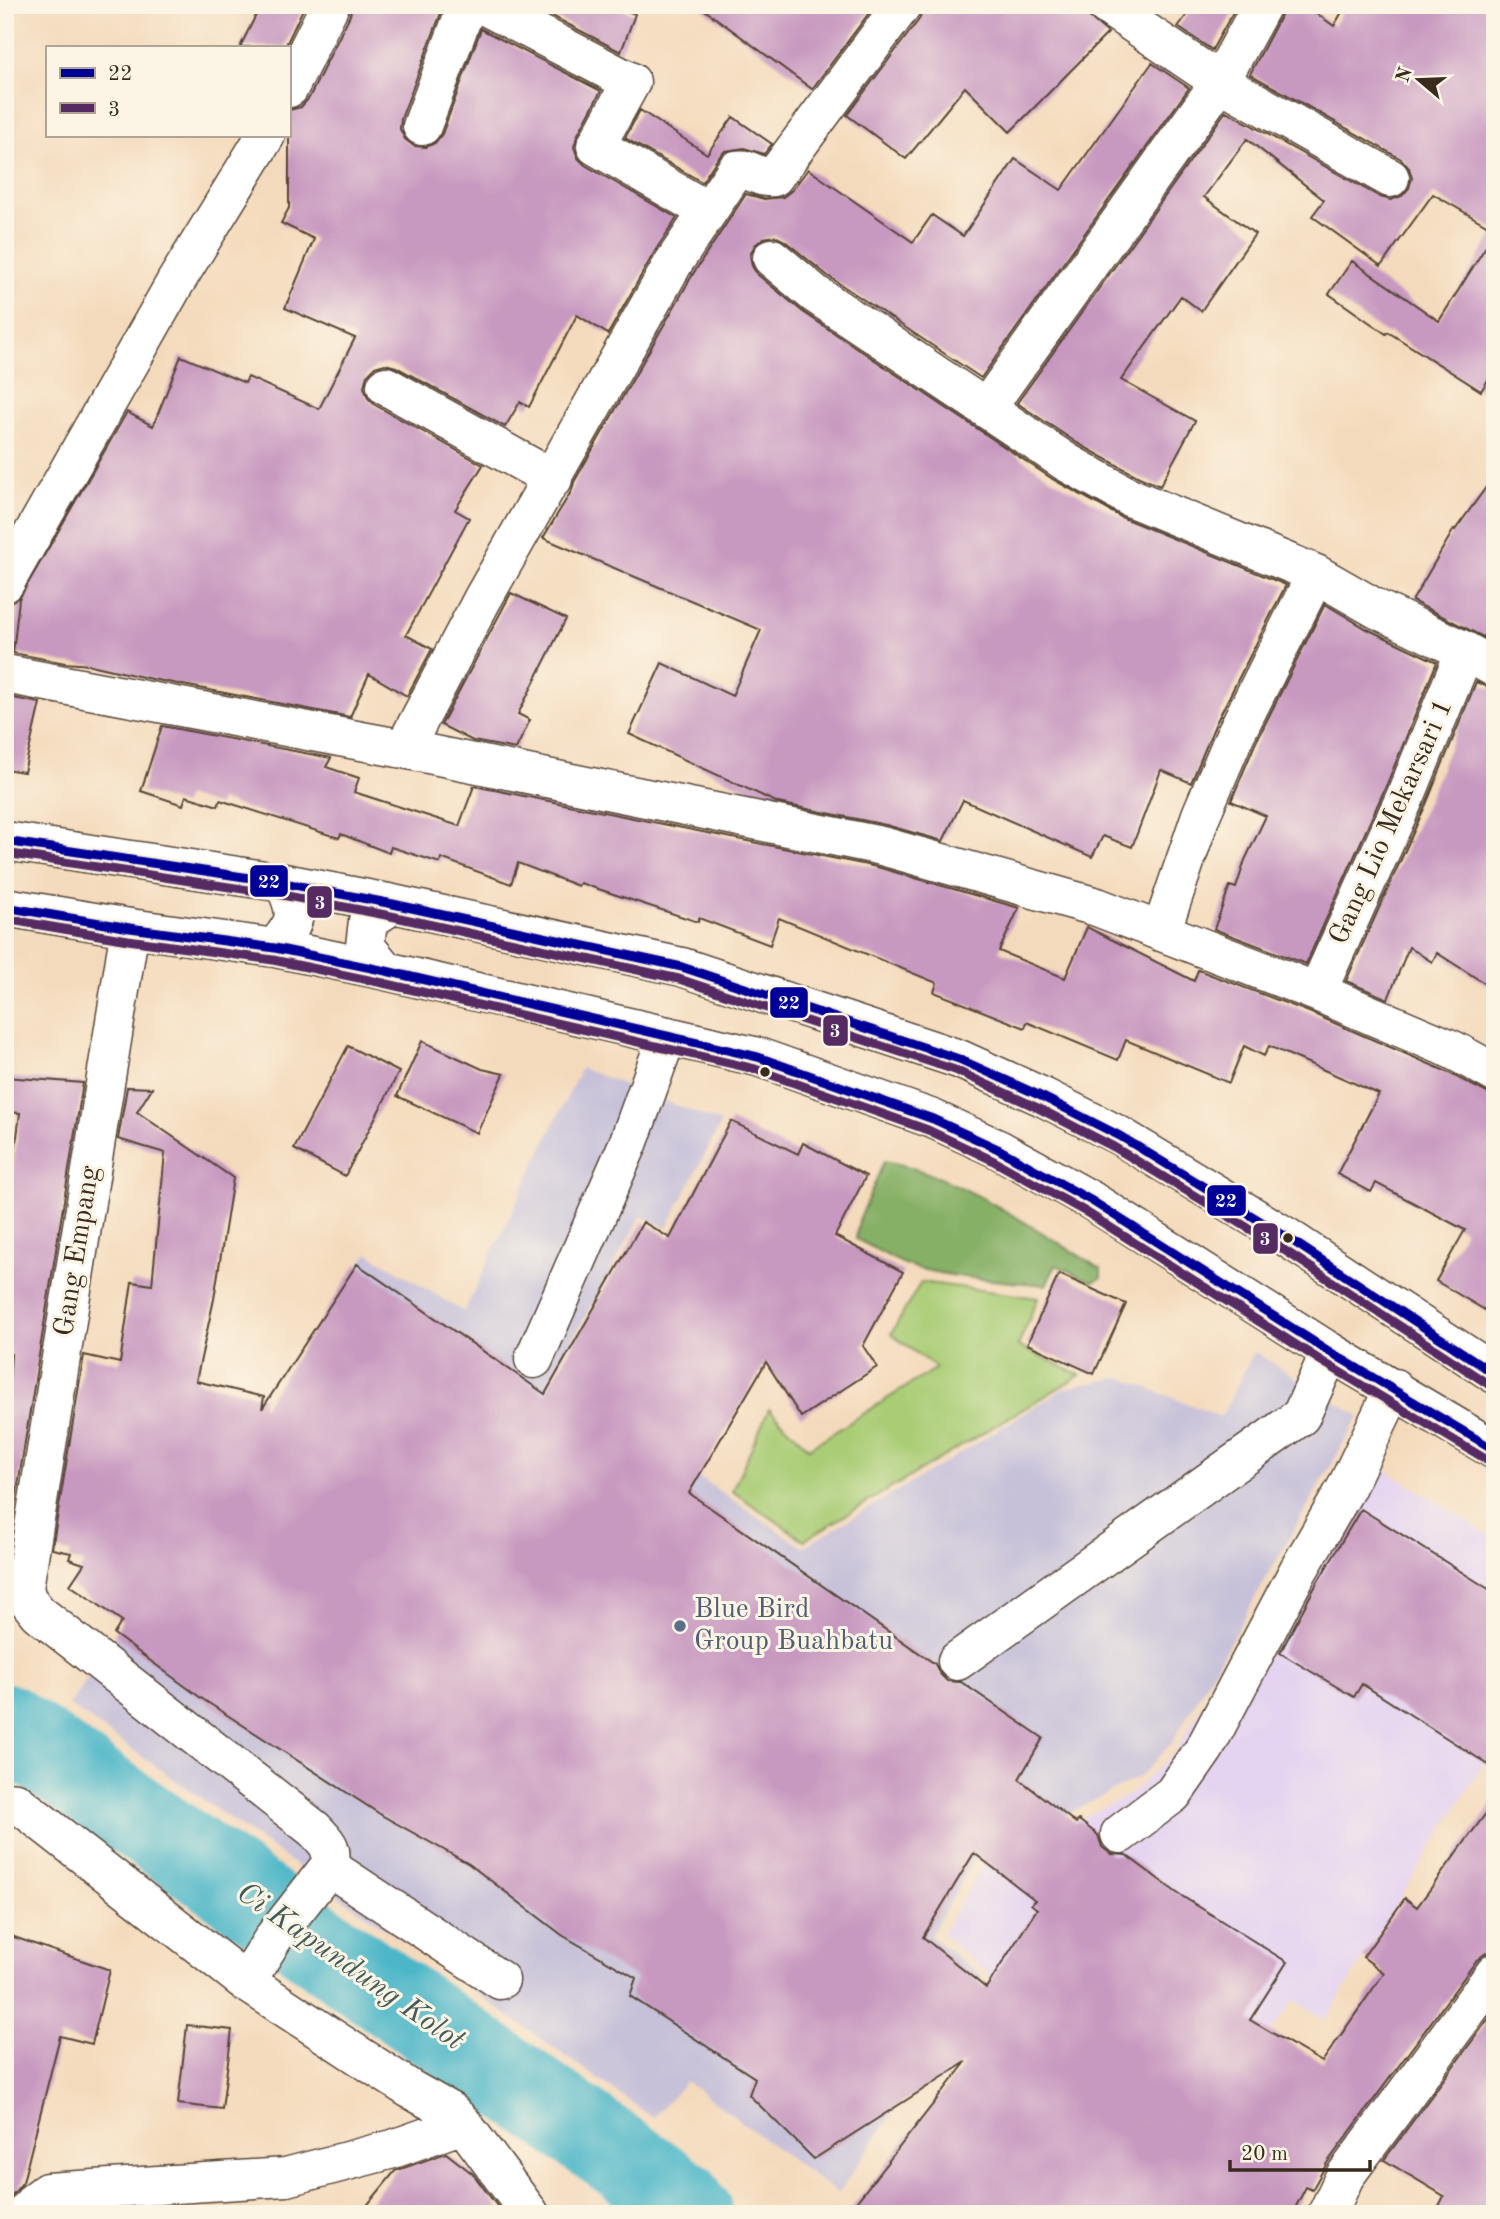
<svg xmlns="http://www.w3.org/2000/svg" width="1500" height="2219" font-family="'Old Standard TT',serif">
  <rect width="100%" height="100%" fill="#fcf5e5"/>
  <filter id="ink" filterUnits="userSpaceOnUse"><feTurbulence type="fractalNoise" baseFrequency=".0143" numOctaves="2"/><feDisplacementMap in="SourceGraphic" scale="14" xChannelSelector="R" yChannelSelector="G"/><feConvolveMatrix kernelMatrix="1 2 1 2 8 2 1 2 1" color-interpolation-filters="sRGB"/></filter>
  <filter id="wash" filterUnits="userSpaceOnUse"><feTurbulence type="fractalNoise" baseFrequency=".00686" numOctaves="4" result="noise"/><feDisplacementMap in="SourceGraphic" scale="28" xChannelSelector="R" yChannelSelector="G"/><feGaussianBlur stdDeviation="1.57" result="paint"/><feColorMatrix in="noise" values="0 0 0 0 0 0 0 0 0 0 0 0 0 0 0 0 0 1.4 0 .05"/><feComposite in="paint" operator="in"/></filter>
  <g filter="url(#wash)">
    <rect width="100%" height="100%" fill="#f4dabc"/>
    <!-- built -->
    <path fill="#e4d3f1" d="M1352 1449 1495 1539 1494 1747 1325 2020 1295 2000 1198 2126 994 1980 942 1934 981 1867 1129 1795 1175 1752Z"/>
    <!-- industrial -->
    <path fill="#c6c0d9" d="M581 1068 721 1123 667 1228 641 1216 551 1378 803 1547 951 1459 1065 1388 1120 1377 1221 1417 1254 1352 1359 1416 1172 1743 1140 1777 973 1862 930 1936 983 1977 838 2194 686 2081 653 2118 69 1705 368 1253 464 1312Z"/>
    <!-- green -->
    <path fill="#a9cc75" stroke="#727b4a" stroke-width="2" d="M921 1282 1038 1298 1018 1346 1080 1375 804 1540 732 1491 769 1409 809 1448 936 1368 891 1334Z"/>
    <!-- forest -->
    <path fill="#86b066" stroke="#606d42" stroke-width="2" d="M884 1161C956 1173 1039 1232 1101 1269V1278L1093 1282 1056 1265 1046 1285C1005 1281 949 1278 910 1266 891 1260 874 1247 856 1239L859 1221Z"/>
    <g fill="none" stroke-linecap="round" stroke-linejoin="round">
      <!-- river -->
      <path stroke="#4bb6c8" stroke-width="84" d="M5 1725 681 2199 691 2214"/>
    </g>
    <g id="blocks">
      <!-- building -->
      <path fill="#c798c0" fill-rule="evenodd" d="M261 5H305L285 47H240Z
        M352 5H444L401 119 400 129 405 139 414 146 426 147 435 143 442 134 481 29 601 91 577 136 574 147 578 158 585 165 677 218 655 251 608 334 577 315 529 407 520 402 505 427 396 367 385 364 375 367 367 375 364 387 368 398 375 405 483 465 455 510 469 518 406 635 432 649 407 696 369 674 350 717 147 678 91 665 65 663 13 653 19 599 127 412 153 426 181 356 245 383 248 377 319 409 355 338 285 308 314 239 281 223 289 208V110L301 107 309 98 350 15Z
        M531 5H612L635 14 621 52Z
        M698 5H875L812 89Z
        M923 5H1084L1087 15 1108 33 1010 132 965 87 906 159 847 115 920 18Z
        M1194 5H1237L1212 50 1178 27Z
        M1284 5H1305L1334 26 1346 5H1495V230L1433 194 1381 266 1312 216 1324 200 1247 139 1204 197 1255 234 1201 311 1181 296 1121 380 1195 421 1160 486 1139 477 1077 443 1017 403 1226 111 1380 197 1391 200 1402 196 1409 188 1412 178 1409 168 1401 159 1250 74 1281 15Z
        M1152 63 1189 88 981 378 828 276 785 241 775 236 764 238 755 245 750 255 752 266 757 274 803 312 1054 480 1121 517 1286 585 1215 725 1191 783 1161 770 1132 847 1103 836 1092 857 963 800 943 841 886 825 778 803 629 734 662 663 732 696 761 630 543 538 572 490 574 482 693 274 746 194 764 199 783 197 792 190 808 169 913 242 932 215 963 236 1015 159 1061 190Z
        M640 110 707 154 733 117 772 144 764 154 744 148 725 151 718 158 702 182 625 138Z
        M1495 232V369L1481 391 1388 332 1386 334 1329 294 1352 261 1439 321Z
        M1495 475V643L1412 601 1454 529 1455 530Z
        M511 593 566 619 518 714 530 720 516 749 473 741 441 725Z
        M1325 604 1367 629 1437 662 1387 784 1306 964 1214 929 1230 886 1236 888 1245 860 1266 816 1231 801 1255 744Z
        M1476 682 1495 690V990L1437 953 1432 962 1409 947 1388 999 1346 981 1427 802Z
        M8 697 40 703 24 772 5 769V721Z
        M162 726 331 758 326 767 359 778 354 792 459 826 474 786 877 867 1019 908 999 951 1065 978 1087 927 1194 981 1198 970 1309 1012 1443 1070 1495 1097V1316L1436 1281 1465 1230 1376 1183 1371 1192 1337 1174 1379 1094 1269 1046 1264 1056 1244 1046 1229 1083 1126 1040 1118 1060 1027 1022 1025 1028 934 992 937 983 779 918 770 945 699 918 698 922 580 883 578 886 518 863 511 884 441 858 440 863 391 847 389 853 341 834 339 838 220 800 218 806 186 796 183 805 141 791Z
        M422 1041 482 1069 504 1074 477 1133 397 1096Z
        M348 1046 399 1072 345 1176 294 1149Z
        M5 1077 83 1083 9 1541 5 1540V1441L11 1354H5V1207L8 1208 20 1113 5 1112Z
        M127 1087 152 1088 137 1112 233 1178 214 1299 196 1381 264 1397 262 1409 357 1264 545 1394 643 1222 670 1238 731 1121 798 1154 803 1143 866 1176 835 1236 903 1272 863 1346 877 1367 801 1417 766 1362 689 1493 935 1664 940 1674 947 1681 961 1682 1043 1738 1019 1779 1076 1823 1079 1820 1098 1835 1102 1847 1111 1854 1126 1855 1177 1893 1287 1962 1250 2020 1322 2062 1384 1973 1363 1957 1405 1898 1417 1907 1495 1801V1952L1486 1953 1477 1960 1327 2163 1312 2190 1306 2187 1292 2214H847L966 2062 814 2159 749 2095 755 2078 630 1996 636 1978 562 1935 469 1864 383 1816 201 1698 114 1634 122 1621 70 1585 84 1564 69 1559 71 1553 52 1549 84 1355 120 1363 132 1282 152 1285 165 1153 118 1139ZM974 1853 1035 1900 1031 1904 1037 1909 986 1988 923 1937Z
        M1059 1274 1126 1304 1094 1374 1027 1344Z
        M1361 1509 1495 1593V1769L1362 1684 1354 1697 1280 1653 1317 1583Z
        M5 1934 110 1970 92 2044 60 2036 23 2182 9 2199 5 2198Z
        M1495 2010V2214H1435L1444 2196 1384 2160Z
        M187 2025 232 2030 222 2109 178 2104Z
        M446 2153 473 2174 503 2214H360L395 2171Z"/>
    </g>
  </g>
  <g filter="url(#ink)">
    <use href="#blocks" fill-opacity="0" stroke="#574436" stroke-width="2"/>
    <g fill="none" stroke-linecap="round" stroke-linejoin="round">
      <defs>
        <path id="minor" d="M483 5 631 82 596 146 708 211
          M1106 5 1220 82 1390 178
          M289 88 330 5
          M422 126 467 5
          M772 258 815 294 1066 462 1129 497 1316 574 1377 609 1465 651 1495 668
          M386 386 553 479
          M987 407 1220 82 1262 5
          M5 583 175 283 266 135
          M5 674 404 749 882 846 1097 907 1317 992 1453 1050 1495 1073
          M404 749 482 600 674 262 736 170C753 167 755 179 774 177L902 5
          M130 928 24 1588 27 1599 38 1613 314 1829C327 1843 334 1847 329 1867L274 1937 246 1982
          M1161 932 1201 815 1235 735 1316 574
          M1317 992 1407 793 1465 651
          M534 1359 628 1144 667 1036
          M957 1661 1301 1416 1330 1352
          M5 1801 16 1802 246 1982 410 2089 451 2112 463 2124 530 2214
          M1120 1834 1173 1794 1205 1748 1298 1571 1346 1488 1394 1388
          M329 1867 500 1980
          M25 2214 35 2201 47 2192 286 2177 393 2149 463 2124
          M1327 2214 1345 2176 1495 1973"/>
        <path id="major" d="M5 841 284 883 393 904 682 967 959 1059 1043 1097 1120 1136 1285 1236 1495 1374
          M5 907 130 928 275 948 386 971 758 1057 933 1119 998 1149 1092 1201 1330 1352 1495 1450
          M275 948C297 920 299 917 284 883
          M386 971 365 946 368 921 393 904"/>
      </defs>
      <!-- minor casing -->
      <use href="#minor" stroke="#574436" stroke-width="41"/>
      <!-- major casing -->
      <use href="#major" stroke="#574436" stroke-width="41"/>
      <!-- minor -->
      <use href="#minor" stroke="#fff" stroke-width="38"/>
      <!-- major -->
      <use href="#major" stroke="#fff" stroke-width="38"/>
      <defs>
        <path id="bus-1" d="M5 841 284 883 393 904 682 967 959 1059 1043 1097 1120 1136 1285 1236 1495 1374
          M5 907 130 928 275 948 386 971 758 1057 933 1119 998 1149 1092 1201 1330 1352 1495 1450"/>
        <path id="bus-2" d="M5 853 282 895 391 916 679 979 955 1070 1038 1108 1114 1147 1278 1246 1488 1384
          M5 919 128 940 273 960 383 983 755 1069 928 1130 992 1160 1086 1212 1323 1362 1489 1461"/>
      </defs>
      <!-- bus-1 casing -->
      <use href="#bus-1" stroke="#fcf5e5" stroke-width="14"/>
      <!-- bus-2 casing -->
      <use href="#bus-2" stroke="#fcf5e5" stroke-width="14"/>
      <!-- bus-1 -->
      <use href="#bus-1" stroke="#009" stroke-width="9"/>
      <!-- bus-2 -->
      <use href="#bus-2" stroke="#562b63" stroke-width="9"/>
    </g>
  </g>
  <!-- markers -->
  <g fill="#3b2a1e" stroke="#fcf5e5" stroke-width="2.5">
    <circle cx="765" cy="1072" r="6"/>
    <circle cx="1288" cy="1238" r="6"/>
  </g>
  <circle fill="#5c6f8a" stroke="#fcf5e5" stroke-width="2.5" cx="680" cy="1626" r="7"/>
  <g text-anchor="middle" dominant-baseline="central" stroke-width="6" stroke-linejoin="round" paint-order="stroke">
    <!-- street labels -->
    <g font-size="28" fill="#3b2a1e" stroke="#fcf5e5">
      <text transform="translate(1392 822) rotate(-66)">Gang Lio Mekarsari 1</text>
      <text transform="translate(78 1251) rotate(-81)">Gang Empang</text>
    </g>
    <!-- service labels -->
    <g font-size="28" fill="#4e5e75" stroke="#fcf5e5" text-anchor="start">
      <text x="694" y="1610">Blue Bird<tspan x="694" dy="32">Group Buahbatu</tspan></text>
    </g>
    <!-- water labels -->
    <g font-size="30" font-style="italic" fill="#415b5a" stroke="#fcf5e5">
      <text transform="translate(350 1967) rotate(35)">Ci Kapundung Kolot</text>
    </g>
  </g>
  <g stroke="#fcf5e5" stroke-width="2.5">
    <rect x="249" y="864" width="40" height="34" rx="7" fill="#009"/>
    <rect x="306" y="885" width="27" height="34" rx="7" fill="#562b63"/>
    <rect x="769" y="986" width="40" height="33" rx="7" fill="#009"/>
    <rect x="822" y="1014" width="27" height="33" rx="7" fill="#562b63"/>
    <rect x="1206" y="1184" width="41" height="33" rx="7" fill="#009"/>
    <rect x="1252" y="1222" width="27" height="33" rx="7" fill="#562b63"/>
  </g>
  <g font-size="19" text-anchor="middle" font-weight="bold" fill="#fff">
    <text x="269" y="888">22</text>
    <text x="320" y="909">3</text>
    <text x="789" y="1009">22</text>
    <text x="835" y="1037">3</text>
    <text x="1226" y="1207">22</text>
    <text x="1265" y="1245">3</text>
  </g>
  <!-- margin -->
  <rect width="1500" height="2219" fill="none" stroke="#fcf5e5" stroke-width="28"/>
  <!-- legend -->
  <rect x="46" y="46" width="245" height="91" fill="#fcf5e5" stroke="#afa495" stroke-width="2"/>
  <rect x="60" y="68" width="35" height="10" fill="#000099" stroke="#afa495" stroke-width="2"/>
  <text x="108" y="80" font-size="21" fill="#3b2a1e">22</text>
  <rect x="60" y="103" width="35" height="10" fill="#562b63" stroke="#afa495" stroke-width="2"/>
  <text x="108" y="116" font-size="21" fill="#3b2a1e">3</text>
  <!-- north arrow -->
  <g transform="translate(1419 80) rotate(289)" stroke="#fcf5e5" stroke-width="5" paint-order="stroke">
  <path d="M0-5L12 26L0 18L-12 26Z" fill="#3b2a1e"/>
  <text y="-10" font-size="19" font-weight="bold" text-anchor="middle" fill="#3b2a1e">N</text>
  </g>
  <!-- scale -->
  <path d="M1230 2160v10h140v-10" fill="none" stroke="#3b2a1e" stroke-width="3.5"/>
  <text x="1241" y="2160" font-size="21" fill="#3b2a1e" stroke="#fcf5e5" stroke-width="5" paint-order="stroke">20 m</text>
</svg>
